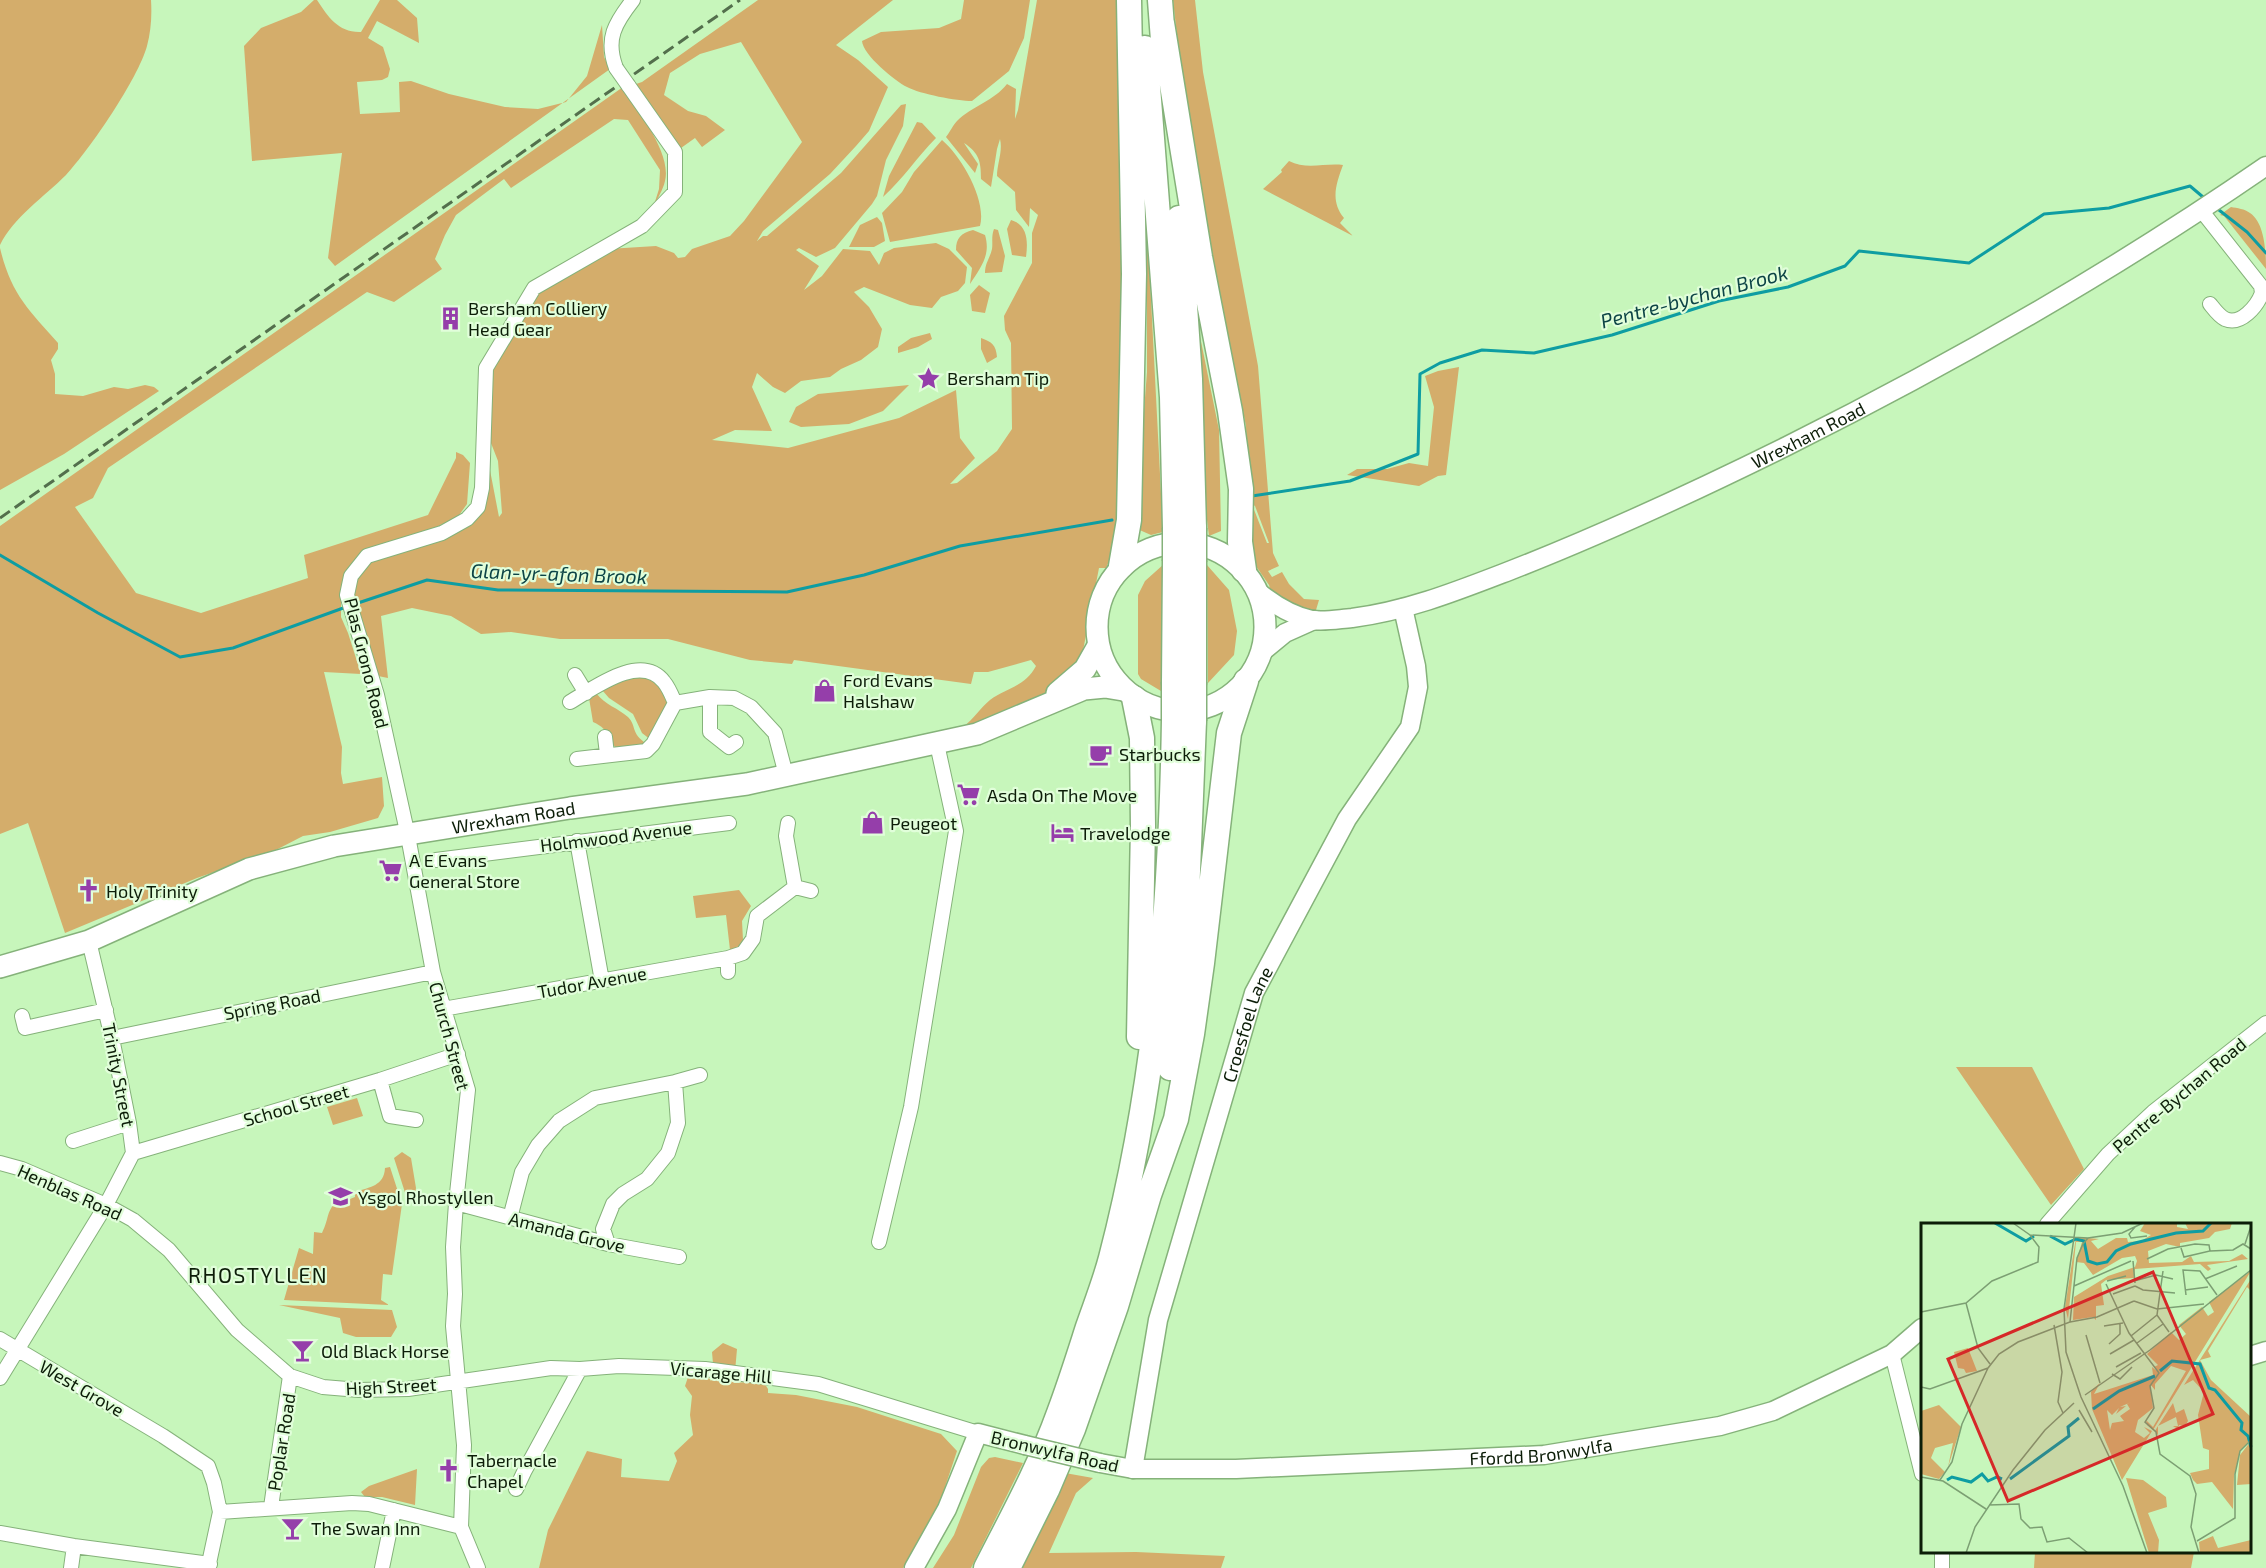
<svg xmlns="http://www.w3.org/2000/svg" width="2266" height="1568" font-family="'Exo 2',sans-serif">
  <rect width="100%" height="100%" fill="#c7f6bb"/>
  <!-- green -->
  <path fill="#d4ad6b" d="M0 0H151C152 16 151 31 147 46 138 79 90 149 66 175 44 197 14 217 0 245Z
    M314 0H317C328 17 339 33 361 32L380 0H397L417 18 419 43 377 21 368 38 383 47 390 69 388 77 382 80 357 82 360 114 400 112 399 82 411 81 449 94 505 107 538 109 566 102 587 76 602 25 604 57 610 69 335 266 328 258 342 153 252 161 244 46 261 28 301 12Z
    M758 0H893L836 45 858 60 888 87 869 131 856 146 830 174 763 231 757 241 763 236H767L841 173 901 105 906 104 903 126 886 160 877 196 872 204 835 248 816 257 799 248 796 250 819 266 804 290 822 276 843 249 870 251 879 265 884 253 894 248 936 243 949 249 967 267 965 283 958 291 941 297 932 308 910 305 864 287 854 292 869 307 882 329 878 347 861 360 841 369 830 377 801 381 785 393 773 387 757 373 752 387 772 431 735 430 712 440 788 448 899 418 956 390 960 438 975 458 950 484 957 483 997 451 1012 429 1011 343 1005 330 1004 316 1032 263V233L1038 215 1030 208 1029 227 1016 210 1015 192 997 176C997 164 1003 151 1000 139L997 149 991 187 981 179C981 161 979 153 964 143L978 164 975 173 946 137C950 132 953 125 957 121 972 106 994 101 1007 84L1016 89 1015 119 1018 110 1037 0H1116L1125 351 1120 525 1114 550 1106 568H1099L1081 661 1057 687 1023 709 995 721 963 727C974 719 980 708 990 700 1006 688 1025 687 1036 666L1031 660 988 672H974L971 684 794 660 792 664 750 660 668 639H560L511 632 481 634 451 616 412 608 381 616 388 678 378 676 341 595V617L348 633 361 674 324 672 342 747 341 773 343 784 382 777 384 806 378 818 330 832 303 836 274 851 197 878 65 933 28 823 0 834V526L623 87C637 110 672 153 665 181 663 190 657 199 653 208L659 189 660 170 628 120 614 119 511 188 504 179 456 215 445 235 435 259 442 269 394 302 367 292 108 468 93 498 75 507 136 593 201 613 308 578 304 555 428 515 456 458V452L463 455 470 463 467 504 457 518 440 525V538L470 526 486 504 489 465 499 517 502 513 498 461 489 438 491 369 537 292 608 249 656 246 674 253 678 258 685 257 692 249 730 236 744 221 802 142 741 42 700 54 670 73 664 95 688 111 706 116 725 130 702 147 695 138 681 148 636 84 642 82Z
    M964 0H1030L1024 38 1009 71 972 101C957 101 920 94 907 87 895 81 863 55 862 41L881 32 939 28 961 19Z
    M1173 0H1195L1203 72 1258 366 1273 553 1279 566 1268 571 1272 577 1282 572 1289 584 1304 599 1319 600 1316 610 1295 611 1272 596 1269 585 1249 556 1248 506 1253 507 1267 543H1269L1255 506 1248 501 1246 426 1188 134Z
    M917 122 922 123 936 138C917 157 903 179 883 197L889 176Z
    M942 140C961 156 987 200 980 226L890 242 882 213 902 192 914 172Z
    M1289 161C1306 170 1324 163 1343 165 1336 184 1330 201 1344 218L1340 223 1353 236 1263 189 1282 172 1281 170Z
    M2231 207C2237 208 2245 209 2250 213 2265 223 2266 253 2266 269L2224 216 2220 215Z
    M877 217 882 223 885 241 874 247H849L860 225Z
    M1011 220C1028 225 1028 242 1026 257L1012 255 1007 229Z
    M1147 222 1163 532 1151 535 1135 528 1147 372Z
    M994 229 998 230 1005 256 1002 272 985 273C985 263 990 258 992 249 993 242 991 237 994 229Z
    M973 230 985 235C991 255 981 267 970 284L972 268 956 250C956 238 961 233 973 230Z
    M0 248C11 294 28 309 58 343V349L51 360 55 374V394L83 396 114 387 128 389 145 385 154 387 159 391 64 454 0 490Z
    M979 285 990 293 985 313 972 311 970 295Z
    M1193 302 1219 430 1221 531 1209 536 1207 520H1204Z
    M930 333 932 339 918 347 898 353V347L911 338Z
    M981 338C992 342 996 345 997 357L987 363 981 349Z
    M1459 367 1446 475 1438 476 1419 486 1347 475 1357 469H1387L1409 463 1428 466 1434 407 1425 376 1438 371Z
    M909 385 883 411 849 424 801 427 789 422 796 407 818 394Z
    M1164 564 1166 694 1141 679 1138 674V595L1145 581Z
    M1207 565 1229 590 1237 631 1234 655 1208 683Z
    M631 676C657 676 659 681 669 704L651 740 642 733 633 714 609 698 602 690Z
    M596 693C605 705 618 708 628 717 637 726 630 733 647 744L618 749C606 741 612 730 593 722L589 698Z
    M739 890 751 906 742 921 743 940 741 949 730 950 726 915 696 918 693 896Z
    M1956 1067H2032L2084 1169 2051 1205Z
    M357 1098 363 1116 333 1125 327 1107Z
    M402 1152 411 1158 416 1188 414 1200 408 1202 394 1158Z
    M390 1167 402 1204 392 1275 383 1274 381 1300 389 1305 284 1300 299 1248 313 1254 314 1232 322 1233C330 1217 325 1212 339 1199H350L355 1197V1192C370 1187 384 1186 385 1168Z
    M279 1305 392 1310 397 1327 391 1337H356L343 1333 340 1318Z
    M723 1343 737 1349 734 1383 763 1381 768 1389V1393L796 1395 857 1407 941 1434 957 1451 936 1514 903 1568H539L548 1530 587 1451 622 1459 621 1477 669 1481 677 1461 674 1453 693 1435 690 1415 692 1396 685 1386 690 1371 706 1374 711 1381 714 1375 712 1352Z
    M995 1457 1023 1463 971 1568H933L954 1535 981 1467 989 1458Z
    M417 1469 415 1505 382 1497H365L361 1492 369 1486Z
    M1065 1473 1093 1478 1076 1493 1049 1553 1136 1552 1225 1556 1221 1568H1018Z
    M2035 1552H2194L2191 1568H2034Z"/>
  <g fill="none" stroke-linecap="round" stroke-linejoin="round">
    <!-- stream -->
    <path stroke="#0e9da2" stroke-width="3" d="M2219 210 2247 232 2266 253
      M1252 496 1350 481 1418 454 1420 374 1440 363 1482 350 1534 353 1612 335 1719 301 1788 287 1845 266 1859 251 1969 263 2044 214 2109 208 2190 186 2203 197
      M0 555 98 613 180 657 233 648 346 607
      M355 604 427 580 498 590 787 592 864 575 960 546 1112 520"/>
    <defs>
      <path id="street" d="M616 68C605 39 615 23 633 0
        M2201 210 2261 286 2262 293C2257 306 2241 326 2225 319 2219 316 2214 309 2210 304
        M575 675 586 693
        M710 697V732L729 747 736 742
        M570 702C594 688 641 652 664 682 669 688 672 696 675 703
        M605 737 607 754
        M577 759 646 751 653 744 675 703 710 697 734 698 751 707 775 733 786 775
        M577 841 602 981
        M436 860 729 823
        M795 887 811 891
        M728 958 743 953 753 939 757 916 795 887 786 836 788 823
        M443 1009 728 958V972
        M22 1016 25 1028 106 1010
        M112 1038 433 972
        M380 1080 390 1116 416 1120
        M73 1141 129 1123
        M133 1153 380 1080 458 1054
        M0 1163 22 1169 106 1205 133 1220 169 1250 237 1330 290 1376 323 1387 359 1390 408 1389 551 1368 580 1369 619 1366 705 1369 818 1384 978 1433
        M456 1203 608 1244 679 1257
        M510 1218 522 1172 538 1145 559 1121 595 1098 675 1082 700 1075
        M2047 1224 2108 1154 2153 1112 2266 1023
        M879 1242 911 1107 956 831 937 744
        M608 1244 603 1229 613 1204 623 1194 647 1179 668 1153 678 1123 675 1082
        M0 1339 163 1436 208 1466 214 1483 220 1512 208 1568
        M1892 1354 1922 1474
        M0 1378 106 1205 133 1153 129 1123 112 1038 89 941
        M516 1489 524 1472 580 1369
        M271 1507 290 1376
        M220 1512 352 1503 369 1504 461 1527
        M0 1533 74 1546 210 1564
        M1942 1552V1568
        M71 1568 74 1546
        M382 1568 394 1510
        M478 1568 461 1527 464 1445 453 1326 455 1294 453 1247 456 1203 468 1090 433 972 408 836 377 695 347 595 351 576 367 556 442 533 467 519 478 507 482 488 486 368 534 288 642 226 675 192V152L628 85"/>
      <g id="secondary">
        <path id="s1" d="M1257 591C1273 604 1292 616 1312 620 1325 622 1339 619 1352 618 1407 611 1457 591 1509 571 1604 534 1696 491 1787 446 1953 363 2114 271 2266 166"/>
        <path d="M1262 652 1285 633 1314 620"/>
        <path d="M2250 1356 2266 1351"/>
        <path id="s2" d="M1100 1463 1133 1469H1236L1544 1455 1720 1426 1773 1411 1892 1354 1922 1328"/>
        <path id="s3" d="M1133 1469 1158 1320 1254 993 1347 819 1410 727 1418 687 1416 666 1403 608"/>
        <path d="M914 1568 947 1509 978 1433 1025 1445"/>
      </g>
      <g id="primary">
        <circle cx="1181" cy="627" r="84"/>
        <path d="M1057 693 1085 669 1098 646"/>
        <path id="s4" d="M0 967 89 941 249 869 334 846 570 808 747 784 977 734 1084 689 1105 687 1123 690"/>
      </g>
      <path id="highway" d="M1160 0 1163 40
        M1162 23 1200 257 1230 411 1241 489 1240 542 1244 570
        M1145 48 1172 397 1175 528
        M1179 218 1190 379 1194 528
        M1121 566 1129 520 1134 274 1129 0
        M1174 682 1175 561
        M1194 682V562
        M1134 698 1142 738 1143 826 1139 1037
        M1170 1068 1187 896 1194 721
        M986 1568C1012 1517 1040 1466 1059 1413 1070 1384 1079 1355 1088 1327 1096 1304 1105 1281 1111 1258 1157 1082 1171 901 1174 720
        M1008 1568 1047 1490 1073 1429 1116 1306 1149 1195 1176 1119 1192 1034 1202 963 1229 733 1246 681"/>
    </defs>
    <!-- street casing -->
    <use href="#street" stroke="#85b27a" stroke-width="16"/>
    <!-- secondary casing -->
    <use href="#secondary" stroke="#85b27a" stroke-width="21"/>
    <!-- primary casing -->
    <use href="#primary" stroke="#85b27a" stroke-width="24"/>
    <!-- highway casing -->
    <use href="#highway" stroke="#85b27a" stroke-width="27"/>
    <!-- street -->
    <use href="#street" stroke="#fff" stroke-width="14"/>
    <!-- secondary -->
    <use href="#secondary" stroke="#fff" stroke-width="18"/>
    <!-- primary -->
    <use href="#primary" stroke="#fff" stroke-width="21"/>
    <!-- highway -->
    <use href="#highway" stroke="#fff" stroke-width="24"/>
    <!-- rail -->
    <path stroke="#536f4c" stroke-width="3" stroke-dasharray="12 6" stroke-linecap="butt" d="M0 518 740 0"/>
    <defs>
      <path id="street-bridge" d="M616 68 628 85"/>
      <path id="secondary-bridge" d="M1025 1445 1100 1463"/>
      <path id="highway-bridge" d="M1175 561V528
        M1194 562V528
        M1174 720V682
        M1194 721V682"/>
    </defs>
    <!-- street-bridge casing -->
    <use href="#street-bridge" stroke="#85b27a" stroke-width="16" stroke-linecap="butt"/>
    <!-- secondary-bridge casing -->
    <use href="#secondary-bridge" stroke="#85b27a" stroke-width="21" stroke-linecap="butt"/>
    <!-- highway-bridge casing -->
    <use href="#highway-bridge" stroke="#85b27a" stroke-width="27" stroke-linecap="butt"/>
    <!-- street-bridge -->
    <use href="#street-bridge" stroke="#fff" stroke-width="14"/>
    <!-- secondary-bridge -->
    <use href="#secondary-bridge" stroke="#fff" stroke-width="18"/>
    <!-- highway-bridge -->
    <use href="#highway-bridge" stroke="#fff" stroke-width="24"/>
  </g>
  <!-- icons -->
  <defs>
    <symbol id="building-bare" viewBox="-9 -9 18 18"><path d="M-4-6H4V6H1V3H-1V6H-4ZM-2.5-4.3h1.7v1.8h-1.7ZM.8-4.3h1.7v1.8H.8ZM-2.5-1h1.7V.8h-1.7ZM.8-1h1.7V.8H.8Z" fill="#953eaa" stroke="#e1feda" stroke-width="2.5" paint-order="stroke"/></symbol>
    <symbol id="sight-bare" viewBox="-9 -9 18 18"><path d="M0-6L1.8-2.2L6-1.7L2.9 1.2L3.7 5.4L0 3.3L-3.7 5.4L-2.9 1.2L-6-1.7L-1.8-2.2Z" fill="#953eaa" stroke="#e1feda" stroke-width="2.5" paint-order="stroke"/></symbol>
    <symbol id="shop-bare" viewBox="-9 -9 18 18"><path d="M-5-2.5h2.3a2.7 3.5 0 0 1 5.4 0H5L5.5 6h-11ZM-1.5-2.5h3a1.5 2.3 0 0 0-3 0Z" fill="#953eaa" stroke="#e1feda" stroke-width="2.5" paint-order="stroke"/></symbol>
    <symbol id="cafe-bare" viewBox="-9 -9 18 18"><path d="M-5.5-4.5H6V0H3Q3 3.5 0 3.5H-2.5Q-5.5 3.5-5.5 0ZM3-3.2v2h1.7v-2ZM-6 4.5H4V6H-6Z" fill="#953eaa" stroke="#e1feda" stroke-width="2.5" paint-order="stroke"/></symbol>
    <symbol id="supermarket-bare" viewBox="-9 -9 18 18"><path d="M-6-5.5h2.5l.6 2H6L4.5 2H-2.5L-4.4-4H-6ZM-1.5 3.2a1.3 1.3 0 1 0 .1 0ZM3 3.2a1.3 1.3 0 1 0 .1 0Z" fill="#953eaa" stroke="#e1feda" stroke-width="2.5" paint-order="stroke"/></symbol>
    <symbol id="hotel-bare" viewBox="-9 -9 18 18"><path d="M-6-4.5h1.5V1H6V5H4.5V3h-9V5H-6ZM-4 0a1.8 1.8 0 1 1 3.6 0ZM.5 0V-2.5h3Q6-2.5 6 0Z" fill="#953eaa" stroke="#e1feda" stroke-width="2.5" paint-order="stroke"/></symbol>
    <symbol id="church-bare" viewBox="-9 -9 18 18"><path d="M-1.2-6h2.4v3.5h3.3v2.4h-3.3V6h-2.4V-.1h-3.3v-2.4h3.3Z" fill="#953eaa" stroke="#e1feda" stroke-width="2.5" paint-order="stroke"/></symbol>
    <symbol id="school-bare" viewBox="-9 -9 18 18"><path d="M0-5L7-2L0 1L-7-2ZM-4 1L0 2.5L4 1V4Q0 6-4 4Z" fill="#953eaa" stroke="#e1feda" stroke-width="2.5" paint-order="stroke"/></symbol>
    <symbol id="bar-bare" viewBox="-9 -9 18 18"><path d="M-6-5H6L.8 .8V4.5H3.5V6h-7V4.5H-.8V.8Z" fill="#953eaa" stroke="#e1feda" stroke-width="2.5" paint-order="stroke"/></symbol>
  </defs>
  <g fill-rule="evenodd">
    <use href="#building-bare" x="434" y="302" width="33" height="33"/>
    <use href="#sight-bare" x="912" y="362" width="33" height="33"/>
    <use href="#shop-bare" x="808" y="674" width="33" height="33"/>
    <use href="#cafe-bare" x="1084" y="738" width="33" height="33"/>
    <use href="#supermarket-bare" x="952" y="778" width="33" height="33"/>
    <use href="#shop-bare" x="856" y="806" width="33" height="33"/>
    <use href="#hotel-bare" x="1046" y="816" width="33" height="33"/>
    <use href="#supermarket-bare" x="374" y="854" width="33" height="33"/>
    <use href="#church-bare" x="72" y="874" width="33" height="33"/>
    <use href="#school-bare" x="324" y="1180" width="33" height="33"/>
    <use href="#bar-bare" x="286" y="1334" width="33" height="33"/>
    <use href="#church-bare" x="432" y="1454" width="33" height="33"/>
    <use href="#bar-bare" x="276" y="1512" width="33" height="33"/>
  </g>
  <g text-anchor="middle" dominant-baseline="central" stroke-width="4.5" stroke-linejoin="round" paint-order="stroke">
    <!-- poi labels -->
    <g font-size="18" fill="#0c1d08" stroke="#e1feda" text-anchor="start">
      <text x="468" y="308">Bersham Colliery<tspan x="468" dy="21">Head Gear</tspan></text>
      <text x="947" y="378">Bersham Tip</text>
      <text x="843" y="680">Ford Evans<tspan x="843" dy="21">Halshaw</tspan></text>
      <text x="1119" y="754">Starbucks</text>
      <text x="987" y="795">Asda On The Move</text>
      <text x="890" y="823">Peugeot</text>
      <text x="1080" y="833">Travelodge</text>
      <text x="409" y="860">A E Evans<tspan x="409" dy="21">General Store</tspan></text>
      <text x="106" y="891">Holy Trinity</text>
      <text x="358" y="1197">Ysgol Rhostyllen</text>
      <text x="321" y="1351">Old Black Horse</text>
      <text x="467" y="1460">Tabernacle<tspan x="467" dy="21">Chapel</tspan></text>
      <text x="311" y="1528">The Swan Inn</text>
    </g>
    <!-- street labels -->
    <g font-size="18" fill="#0c1d08" stroke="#e1feda">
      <text stroke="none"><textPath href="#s1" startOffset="596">Wrexham Road</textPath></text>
      <text transform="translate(367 663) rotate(76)">Plas Grono Road</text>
      <text stroke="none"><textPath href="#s4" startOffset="538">Wrexham Road</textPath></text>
      <text transform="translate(616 836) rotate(-7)">Holmwood Avenue</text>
      <text transform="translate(592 982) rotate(-10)">Tudor Avenue</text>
      <text transform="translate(272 1004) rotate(-11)">Spring Road</text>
      <text stroke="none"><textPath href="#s3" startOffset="460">Croesfoel Lane</textPath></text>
      <text transform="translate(450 1036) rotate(75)">Church Street</text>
      <text transform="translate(119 1075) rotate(79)">Trinity Street</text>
      <text transform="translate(2179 1095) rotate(-40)">Pentre-Bychan Road</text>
      <text transform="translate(296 1105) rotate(-16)">School Street</text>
      <text transform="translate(70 1192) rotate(24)">Henblas Road</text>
      <text transform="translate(567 1232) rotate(14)">Amanda Grove</text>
      <text transform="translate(721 1372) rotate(5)">Vicarage Hill</text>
      <text transform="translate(391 1386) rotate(-3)">High Street</text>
      <text transform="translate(82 1388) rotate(30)">West Grove</text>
      <text transform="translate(281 1442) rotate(-81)">Poplar Road</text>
      <text transform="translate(1055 1451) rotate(13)">Bronwylfa Road</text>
      <text stroke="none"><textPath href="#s2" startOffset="442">Ffordd Bronwylfa</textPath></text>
    </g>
    <!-- water labels -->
    <g font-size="20" font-style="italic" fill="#0d4446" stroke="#e1feda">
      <text transform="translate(1694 296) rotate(-15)">Pentre-bychan Brook</text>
      <text transform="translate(559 573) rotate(2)">Glan-yr-afon Brook</text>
    </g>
    <!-- quarter labels -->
    <g font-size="21" letter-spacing="1.5" fill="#0c1d08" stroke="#e1feda">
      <text x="258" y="1274">RHOSTYLLEN</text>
    </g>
  </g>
  <!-- overview -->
  <g transform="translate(1921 1223)">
    <rect width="330" height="330" fill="#c7f6bb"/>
    <path d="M224 0H256V4L267 6 264 0H311L309 6 294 9 288 15 259 20V24L245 21 227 28 228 40 261 39 270 33 273 39 308 38 321 31 327 36 286 42 290 46 287 48 279 41 214 46 213 55 185 57 180 61 183 82 175 83V97L172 94 152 97 153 74 187 53 214 44 216 38 214 33 201 35 172 52 163 40 155 39 161 19H155L147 96 144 84 155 14 178 16 170 18 177 26 195 15H206L207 19 220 18 230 12 219 8ZM330 48 232 207 226 202 225 197 232 204 265 148 250 143 234 161V167L229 161 232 185 217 197 214 209 223 215 229 210 223 204 231 208 201 257 171 186 170 169 172 166 179 160 173 171 232 152 231 144 238 150 233 144 237 142 226 131 250 109 258 117 265 111 258 102 281 84 287 93 293 89 288 79ZM210 179 206 181 209 186 199 193 203 198 191 200 189 207 186 187 191 192 198 185 195 191 205 183 199 184ZM330 56V68L326 64 287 128 290 134 279 137 290 157 330 194V216L319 228 313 253 312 286 291 259 276 261 272 257 269 250 288 246V227L282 225 277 192 283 169 272 157 263 162ZM47 125 56 148 45 150 43 146 37 145 33 129ZM252 180 255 190 263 186 267 198 264 203 258 202 257 206 252 203H257L255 194 237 203V212L234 208 237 203ZM18 182 40 204 27 244 32 220 14 225 10 235 24 249 18 256 0 251V188ZM330 218V261L316 262 319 232ZM205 255 222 257 245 274 246 284 227 290 238 317 237 330H228ZM292 313 297 325 330 317V330H279L278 319Z" fill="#d4ad6b" fill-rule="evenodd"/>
    <path fill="none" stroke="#0e9da2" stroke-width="3" d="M74 0 105 18 113 13M129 13 144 21 155 16 163 18 167 38 176 41 186 39 195 28 210 21 255 10 282 8 290 0M239 148 251 138 279 141 288 165 294 167 321 200 320 207 327 213 330 224M172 186 198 168 234 153M89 256 148 213 147 204 158 195M26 257 31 254 50 259 61 251 67 258 76 254 81 256"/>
    <path fill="none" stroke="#7c9f73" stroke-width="1.5" d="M155 0 143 86 145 129 160 174 202 263 226 330M214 4 208 11 210 15 226 13M109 12 167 15M324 21 330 3M289 28 312 27 322 21 330 26M226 36 247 26 274 21 288 22 289 28 263 34 260 25M212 38 214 60M242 48 236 92 248 109M284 56 316 43M186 58 205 53M213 58 235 52 252 56M185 61 208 110 238 150 229 163 233 185 224 199 235 209 239 231 269 253 275 271 270 304 278 330M153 63 210 38M214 63 222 67 254 70M264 67 287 64M192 71 214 63M265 72 262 47 279 48 296 72M213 78 236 86 283 81M45 80 57 125 69 141M0 89 45 80 71 58 117 39 118 24 109 12 92 0M149 99 176 94 213 78M133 102 141 149 137 179 142 190M183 103 202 100M165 112 179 160M210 113 236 92M216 120 242 101M188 121 199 111V100M189 131 213 117M195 144 220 130M191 151 199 156 211 144M0 164 9 166 67 145 78 131 97 119 149 99 156 35 162 21 167 15 201 10 222 0M164 172 229 127 330 47M158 187 171 209M0 254 22 258 65 286M19 257 31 239 41 201 67 145M68 282 98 281 100 296 109 305 121 304 126 319 148 315 167 330M276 318 314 295V251L319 228 330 217M45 330 54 304 92 247 124 207 153 180"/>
    <path fill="#d62828" fill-opacity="0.15" stroke="#d62828" stroke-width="3" d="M232 49 292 191 87 278 27 136Z"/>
    <rect width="330" height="330" fill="none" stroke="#0c1d08" stroke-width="3"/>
  </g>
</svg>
